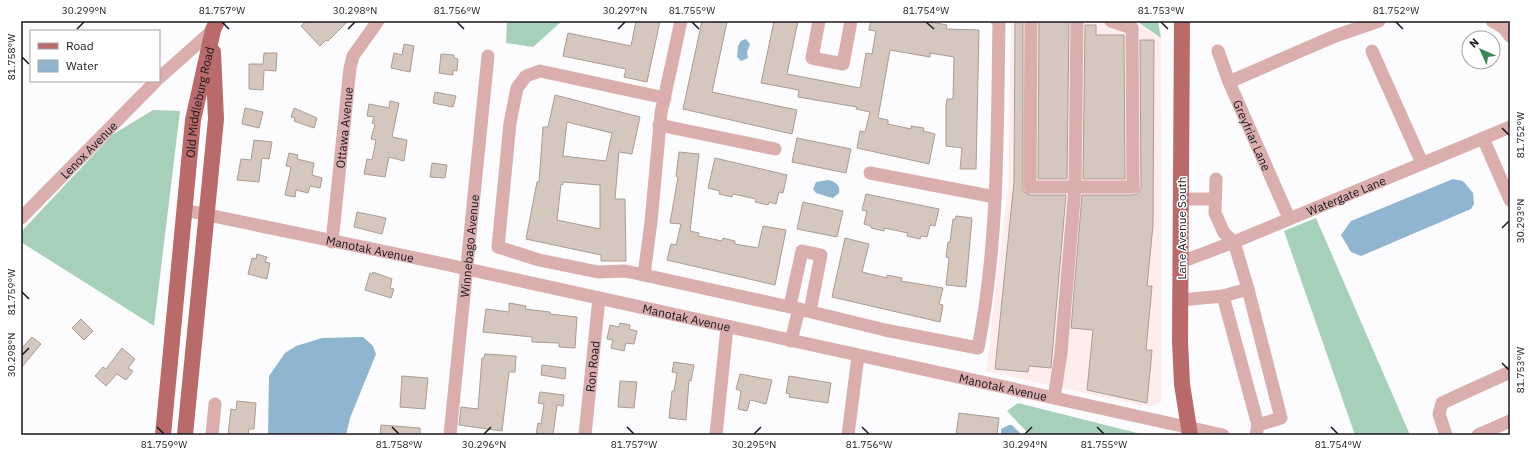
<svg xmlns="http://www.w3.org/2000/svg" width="1531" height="456" font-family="'IBM Plex Sans',sans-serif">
  <rect width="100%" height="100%" fill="#fcfbfe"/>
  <!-- industrial -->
  <path fill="#feeded" d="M1011 21H1136L1161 38 1162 401 1155 405 1143 406 986 371 1008 186Z"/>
  <!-- forest -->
  <path fill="#a7d0b8" d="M507 21H562L533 47 506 43Z
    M1136 21H1158L1161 38 1138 22Z
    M153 110 180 111 154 326 21 242V232L112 135Z
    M1316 218 1410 435H1355L1284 231Z
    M1018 403 1145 435H1030L1007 411Z"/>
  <!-- water -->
  <path fill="#90b5d0" d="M746 39 750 44 747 52 748 58 741 61 737 57 738 46 741 41Z
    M1453 179 1463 181 1473 193 1474 204 1471 209 1361 256 1351 252 1341 235 1351 221Z
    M828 180C834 181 841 185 839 193L833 198C831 198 820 194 816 193L813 189 816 182Z
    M363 337 373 346 376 354 350 418 346 435H268L269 376 285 353 296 346 322 338Z
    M1009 425H1012L1022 435H1001V429Z"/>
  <!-- building -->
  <path fill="#d5c7bd" stroke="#aa9c92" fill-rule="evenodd" d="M306 21H348L328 41 326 40 320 46 301 26Z
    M636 21H660L647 82 624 77 626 69 563 56 568 33 631 46Z
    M702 21 727 22 712 92 797 110 792 134 683 109Z
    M774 21H798L787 74 860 88 866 53 872 54 876 31 869 30 871 21H925L947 25 946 29 979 30 976 169H960L962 148 946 146V106L947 99H953L954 57 930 53V57L890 50 878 118 888 120V124L911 129V126L924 128 923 131 935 134 929 164 857 148 860 131 865 132 870 112 856 109 857 107 798 97 799 90 761 83Z
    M1015 21H1023V191L1030 195H1066L1051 368 1029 366 1028 372 995 369 1014 182Z
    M1039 21H1069L1067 179H1038Z
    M1085 25H1096V35H1124L1125 179H1083Z
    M1140 40H1154L1153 225 1147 286H1152L1146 350H1152L1147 403 1087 390 1093 330 1071 328 1082 195H1133L1137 194 1141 187Z
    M404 44 414 46 410 72 391 68 394 53 402 55Z
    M264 53H277L276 71 264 70 263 90 249 89V64H263Z
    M441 54 454 55V58L458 59 457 71 453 70V75L439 73Z
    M435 92 456 96 453 107 433 103Z
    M555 95 640 117 632 154 619 152 615 199H625L626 261H601V255L526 239 537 182H539L543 127H548ZM567 122 612 133 606 161 563 156ZM563 182 600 185V229L557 220 561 184 563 185Z
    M390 101 399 103 392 137 407 140 404 161 389 157 385 177 364 174 367 159 372 160 376 140 371 139 375 124 372 123 374 117 367 116 369 104 389 108Z
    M245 108 263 112 259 128 242 124Z
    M294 108 317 118 314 128 294 121 295 118 291 117Z
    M797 138 851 149 846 173 792 162Z
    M254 140 272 142 269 159 262 158 259 182 237 180 241 159 251 160Z
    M679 152 699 154 690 231 699 233 698 236 722 241 723 238 735 241V244L758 248 763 226 786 230 775 285 667 260 671 244 676 245 681 224 670 223 678 177 676 176Z
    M289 153 298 155 297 159 314 163 312 175 322 178 320 188 310 186 308 193 296 190 295 197 285 195 291 167 286 166Z
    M715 158 787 175 783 193 779 192 776 204 769 202 768 205 755 202 756 199 733 194 732 197 719 194 720 191 708 188Z
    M432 163 447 165 445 178 430 177Z
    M866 194 939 209 935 226 930 225 927 237 921 236 920 239 907 236 908 233 884 228V231L871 228V226L864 224 867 211 862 210Z
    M803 202 843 211 837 237 797 229Z
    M357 212 386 218 382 234 354 227Z
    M956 216 972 218 966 287 946 285 949 258 946 257 948 242H950L953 219 955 220Z
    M845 238 869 244 862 272 887 278V275L902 278 901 281 943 288 939 304 943 305 940 322 832 297Z
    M257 254 267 257 265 262 270 263 267 279 248 274 252 258 256 259Z
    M373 272 392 279 390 288 394 289 391 298 365 290 370 273 372 274Z
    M509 303 526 306 525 309 550 312V314L577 317 575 348 559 347V343L532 342V337L483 332 486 309 509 312Z
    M81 319 93 331 84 340 72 328Z
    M620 323 630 325 629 329 637 331 634 344 626 343 624 351 611 348 613 340 607 339 610 325 619 327Z
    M32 337 41 344 21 368V349Z
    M122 348 135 359 128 368 133 371 126 380 117 374 106 386 95 376 103 367 106 369Z
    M485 354 516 356 515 372H509L502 431 459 425 461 407 478 409 482 358H484Z
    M674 362 694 365 691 381 689 380 686 420 669 418 672 391H674L677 373 672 372Z
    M542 365 566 368 565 379 541 375Z
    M740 374 772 380 766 404 750 400 747 411 738 409 741 391 736 389Z
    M402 376 428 378 425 409 400 407Z
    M789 376 831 383 828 403 789 397 790 394 786 393Z
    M620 381 637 382 634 408 618 407Z
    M540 392 564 395 563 406 557 405 553 435H536L538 423 541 424 544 404 538 403Z
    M237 401 256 403 254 429H249L248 435H228L231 409 236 410Z
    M959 413 999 418 997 435H956Z
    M381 425 420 428V435H380Z"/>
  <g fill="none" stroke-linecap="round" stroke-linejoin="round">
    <!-- minor -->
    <g stroke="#daaeac" stroke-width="13">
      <path d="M681 21 661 113 651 222 644 275 799 309"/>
      <path d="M819 21 812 58 843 64 851 21"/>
      <path d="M1031 21 1030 187H1133L1132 28 1111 21"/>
      <path d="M1492 21 1504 28 1510 36"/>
      <path id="s1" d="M1218 51 1229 82 1289 218"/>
      <path d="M1372 51 1422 163"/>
      <path d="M159 78 213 30"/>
      <path d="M1229 82 1335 36 1379 21"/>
      <path d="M659 125 775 149"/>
      <path d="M1483 138 1510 200"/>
      <path d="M870 173 995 197"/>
      <path d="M1216 179 1215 213 1224 233 1234 242 1248 289 1281 418 1258 425"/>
      <path d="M1181 199H1215"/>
      <path id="s2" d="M184 210 435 262 1223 435"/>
      <path id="s3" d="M21 218 156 81"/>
      <path id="s4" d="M332 242 350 68 353 56 378 21"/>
      <path id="s5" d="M1181 262 1234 242 1510 127"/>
      <path d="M644 275 625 271 598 272 539 260 498 247 510 123 517 88 526 76 540 71 665 98"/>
      <path d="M1223 296 1258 425 1256 435"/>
      <path d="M1181 300 1223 296 1248 289"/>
      <path d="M790 306 802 251 821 255 810 311"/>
      <path d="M791 341 799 309 885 330 978 348C999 242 997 131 999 23L997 21"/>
      <path d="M1054 398 1061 353 1075 187 1077 21"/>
      <path d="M212 435 215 404"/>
      <path id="s6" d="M450 435 488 56"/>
      <path id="s7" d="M585 435 599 298"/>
      <path d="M716 435 727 327"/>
      <path d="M848 435 858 356"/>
      <path d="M1446 435 1439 414 1442 403 1510 372"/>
      <path d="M1478 435 1510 421"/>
    </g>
    <!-- major -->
    <g stroke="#b86b6a" stroke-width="16">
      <path d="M1182 21 1180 341 1182 384 1190 435"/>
      <path id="s8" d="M163 435 193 120 213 30 217 21"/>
      <path d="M185 435 216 119 213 52"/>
    </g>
  </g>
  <!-- ticks -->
  <path fill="none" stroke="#19161c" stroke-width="1.5" d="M222 22 229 29M457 22 464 29M692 22 699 29M926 22 934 29M1161 22 1168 29M1396 22 1403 29M77 29 84 22M348 29 355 22M618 29 625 22M22 57 29 64M1502 128 1509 135M1502 228 1509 221M22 292 29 299M22 355 29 348M1502 363 1509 370M157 427 164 434M392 427 399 434M627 427 634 434M862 427 869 434M1097 427 1104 434M1331 427 1338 434M484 434 491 427M754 434 761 427M1025 434 1032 427"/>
  <g text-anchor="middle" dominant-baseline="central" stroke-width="3" stroke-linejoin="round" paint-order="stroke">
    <!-- street labels -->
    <g font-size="12" fill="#19161c" stroke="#fff">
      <text stroke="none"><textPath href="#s8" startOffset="335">Old Middleburg Road</textPath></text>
      <text stroke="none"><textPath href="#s4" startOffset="115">Ottawa Avenue</textPath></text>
      <text stroke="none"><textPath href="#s1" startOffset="91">Greyfriar Lane</textPath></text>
      <text stroke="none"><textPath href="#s3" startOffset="96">Lenox Avenue</textPath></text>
      <text stroke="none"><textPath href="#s5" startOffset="178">Watergate Lane</textPath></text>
      <text transform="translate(1181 228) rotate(-90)">Lane Avenue South</text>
      <text stroke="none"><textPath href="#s6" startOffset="190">Winnebago Avenue</textPath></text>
      <text stroke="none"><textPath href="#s2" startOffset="190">Manotak Avenue</textPath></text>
      <text stroke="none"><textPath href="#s2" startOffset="514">Manotak Avenue</textPath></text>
      <text stroke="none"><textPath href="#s7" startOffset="69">Ron Road</textPath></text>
      <text stroke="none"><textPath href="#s2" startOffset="838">Manotak Avenue</textPath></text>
    </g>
  </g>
  <!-- border -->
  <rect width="1531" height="456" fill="none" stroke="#ffffff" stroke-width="44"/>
  <!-- legend -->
  <rect x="30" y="30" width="130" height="52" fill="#ffffff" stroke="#a3a2a4"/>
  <rect x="38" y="43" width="20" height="6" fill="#b86b6a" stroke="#a3a2a4"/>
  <text x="66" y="50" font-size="12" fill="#19161c">Road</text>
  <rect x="38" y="60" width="20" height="12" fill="#90b5d0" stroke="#a3a2a4"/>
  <text x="66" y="70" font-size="12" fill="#19161c">Water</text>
  <!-- north arrow -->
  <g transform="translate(1481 50) rotate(315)"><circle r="19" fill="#ffffff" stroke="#a3a2a4"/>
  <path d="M0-3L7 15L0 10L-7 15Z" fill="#3a8858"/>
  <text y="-6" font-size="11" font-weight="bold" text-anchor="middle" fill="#19161c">N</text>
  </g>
  <rect x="22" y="22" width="1487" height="412" fill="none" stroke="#19161c" stroke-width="1.5"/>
  <g font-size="10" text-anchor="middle" fill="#19161c">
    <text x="84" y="14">30.299°N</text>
    <text x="222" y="14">81.757°W</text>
    <text x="355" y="14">30.298°N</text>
    <text x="457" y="14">81.756°W</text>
    <text x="625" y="14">30.297°N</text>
    <text x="692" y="14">81.755°W</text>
    <text x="926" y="14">81.754°W</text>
    <text x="1161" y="14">81.753°W</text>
    <text x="1396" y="14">81.752°W</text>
    <text transform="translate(11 57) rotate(-90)" y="4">81.758°W</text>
    <text transform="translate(1520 135) rotate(-90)" y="4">81.752°W</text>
    <text transform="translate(1520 221) rotate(-90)" y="4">30.293°N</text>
    <text transform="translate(11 292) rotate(-90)" y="4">81.759°W</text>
    <text transform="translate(11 355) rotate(-90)" y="4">30.298°N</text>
    <text transform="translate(1520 370) rotate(-90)" y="4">81.753°W</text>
    <text x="164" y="448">81.759°W</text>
    <text x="399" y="448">81.758°W</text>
    <text x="484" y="448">30.296°N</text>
    <text x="634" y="448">81.757°W</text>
    <text x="754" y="448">30.295°N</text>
    <text x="869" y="448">81.756°W</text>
    <text x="1025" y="448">30.294°N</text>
    <text x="1104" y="448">81.755°W</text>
    <text x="1338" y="448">81.754°W</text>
  </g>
</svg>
